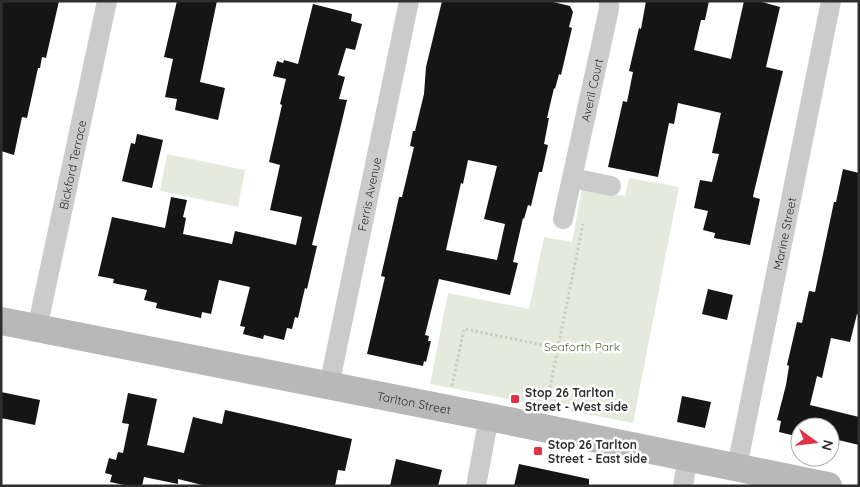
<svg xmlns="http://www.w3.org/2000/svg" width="860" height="487" font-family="Quicksand,sans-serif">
  <rect width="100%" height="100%" fill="#fff"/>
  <!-- green -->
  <path fill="#e5ebdc" d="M167 154 245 170 238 207 160 191Z
    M629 178 679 187 633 423 430 384 448 293 529 309 544 237 572 242 582 188 625 196Z"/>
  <!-- building -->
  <path fill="#151515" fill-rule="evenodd" d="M1 1H59L46 58 42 57 40 68H38L27 118 22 117 14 155 1 151Z
    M177 1H217L200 82 225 88 218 120 175 110 177 99 165 97 173 59 164 57Z
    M442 1H549L570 6 573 12 569 27 572 28 561 75 559 74 555 89 554 88 547 118H549L544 144 548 145 542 172H539L531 206 528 205 524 219 523 218 513 262 518 263 510 295 439 279 425 335 429 336 428 341H431L426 362 424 361 423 366 367 354 385 277 381 276 390 237 399 197H402L414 147 410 146 413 131H415L424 94 426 67ZM468 160 497 166 484 219 505 224 497 260 446 250 461 183 463 184Z
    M646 1H709L705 20H701L694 50 731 59 744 1H758L780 7 766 67 783 71 754 192 753 197 760 199 750 245 714 238 715 233 703 230 708 211 694 208 700 180 712 182 719 154 712 153 721 113 678 103 674 124 669 123 658 177 608 167 623 101 627 102 633 72 629 71 639 28 641 29Z
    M313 4 352 14 351 21 362 24 355 50 346 48 338 75 345 77 339 99 347 100 312 245 317 246 307 289 305 288 298 318 295 317 292 329 287 328 284 340 264 335 263 339 243 334 245 327 240 326 250 287 219 280 211 314 202 312 201 318 156 308 157 303 144 300 147 290 113 283 114 279 98 276 112 217 165 228 171 197 187 200 183 217 186 218 183 234 232 244 235 231 296 245 302 217 270 210 280 165 269 162 282 105 280 104 286 79 273 76 277 61 283 63 284 60 298 64Z
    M137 134 163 140 152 188 122 181 131 143 135 144Z
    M843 169 859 173V315L857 314 850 342 831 338 822 378 817 376 810 405 859 417V445L830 438V427H800V437L779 432 781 421 777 420 786 385 789 366 787 365 797 322 802 323 809 291 815 292 834 202H836Z
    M708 289 733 295 727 320 702 314Z
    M1 392 40 400 35 425 1 418Z
    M128 393 157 399 147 445 184 453 193 417 222 424 225 410 352 439 345 471 338 470 335 486H206L178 479V484L144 477 142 486H129L110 482 112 475 105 473 109 458 116 460 118 452 123 453 129 424 122 423Z
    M682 396 711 402 705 428 677 422Z
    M396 459 442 470 438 486H390Z
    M519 464 589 479V486H514Z"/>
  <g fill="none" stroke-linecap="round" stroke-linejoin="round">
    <!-- path -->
    <path stroke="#cbcbcb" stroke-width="3" stroke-dasharray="2.5 2.5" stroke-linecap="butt" d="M452 386 464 329 558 348
      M546 407 583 224"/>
    <!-- street -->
    <g stroke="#cbcbcb" stroke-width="20">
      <path d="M572 178 611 186"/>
      <path id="s1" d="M563 219 609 9V1"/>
      <path id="s2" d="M37 329 107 1"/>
      <path id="s3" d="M329 386 409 1"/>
      <path id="s4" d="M737 467 831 1"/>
      <path d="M476 486 489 417"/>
      <path d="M683 486 688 457"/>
    </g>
    <!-- secondary -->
    <path stroke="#b8b8b8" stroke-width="28" id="s5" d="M1 321 489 417 828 486"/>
  </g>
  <!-- markers -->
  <g fill="#e43148" stroke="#fff" stroke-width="2">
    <rect x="510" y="394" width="10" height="10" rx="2.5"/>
    <rect x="533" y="446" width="10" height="10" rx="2.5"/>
  </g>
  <g text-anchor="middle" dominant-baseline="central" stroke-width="5" stroke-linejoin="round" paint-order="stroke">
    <!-- street labels -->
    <g font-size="12" fill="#2e2e2e" stroke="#fff">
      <text stroke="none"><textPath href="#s1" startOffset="132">Averil Court</textPath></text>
      <text stroke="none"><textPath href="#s2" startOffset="168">Bickford Terrace</textPath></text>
      <text stroke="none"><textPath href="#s3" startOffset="196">Ferris Avenue</textPath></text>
      <text stroke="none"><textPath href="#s4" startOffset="238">Marine Street</textPath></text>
      <text stroke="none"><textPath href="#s5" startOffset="421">Tarlton Street</textPath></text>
    </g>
    <!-- park labels -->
    <g font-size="12" fill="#53693c" stroke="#fff">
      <text x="582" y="346">Seaforth Park</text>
    </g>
    <!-- poi labels -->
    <g font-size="12" font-weight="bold" fill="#2e2e2e" stroke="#fff" text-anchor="start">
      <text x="525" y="392">Stop 26 Tarlton<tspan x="525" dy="14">Street - West side</tspan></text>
      <text x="548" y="444">Stop 26 Tarlton<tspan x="548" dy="14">Street - East side</tspan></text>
    </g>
  </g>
  <!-- border -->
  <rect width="860" height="487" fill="none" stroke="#2e2e2e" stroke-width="5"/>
  <!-- north arrow -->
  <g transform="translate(815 442) rotate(105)"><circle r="24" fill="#ffffff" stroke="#ababab"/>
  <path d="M0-4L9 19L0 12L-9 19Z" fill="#e43148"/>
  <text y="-8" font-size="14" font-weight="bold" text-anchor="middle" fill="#2e2e2e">N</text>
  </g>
</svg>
